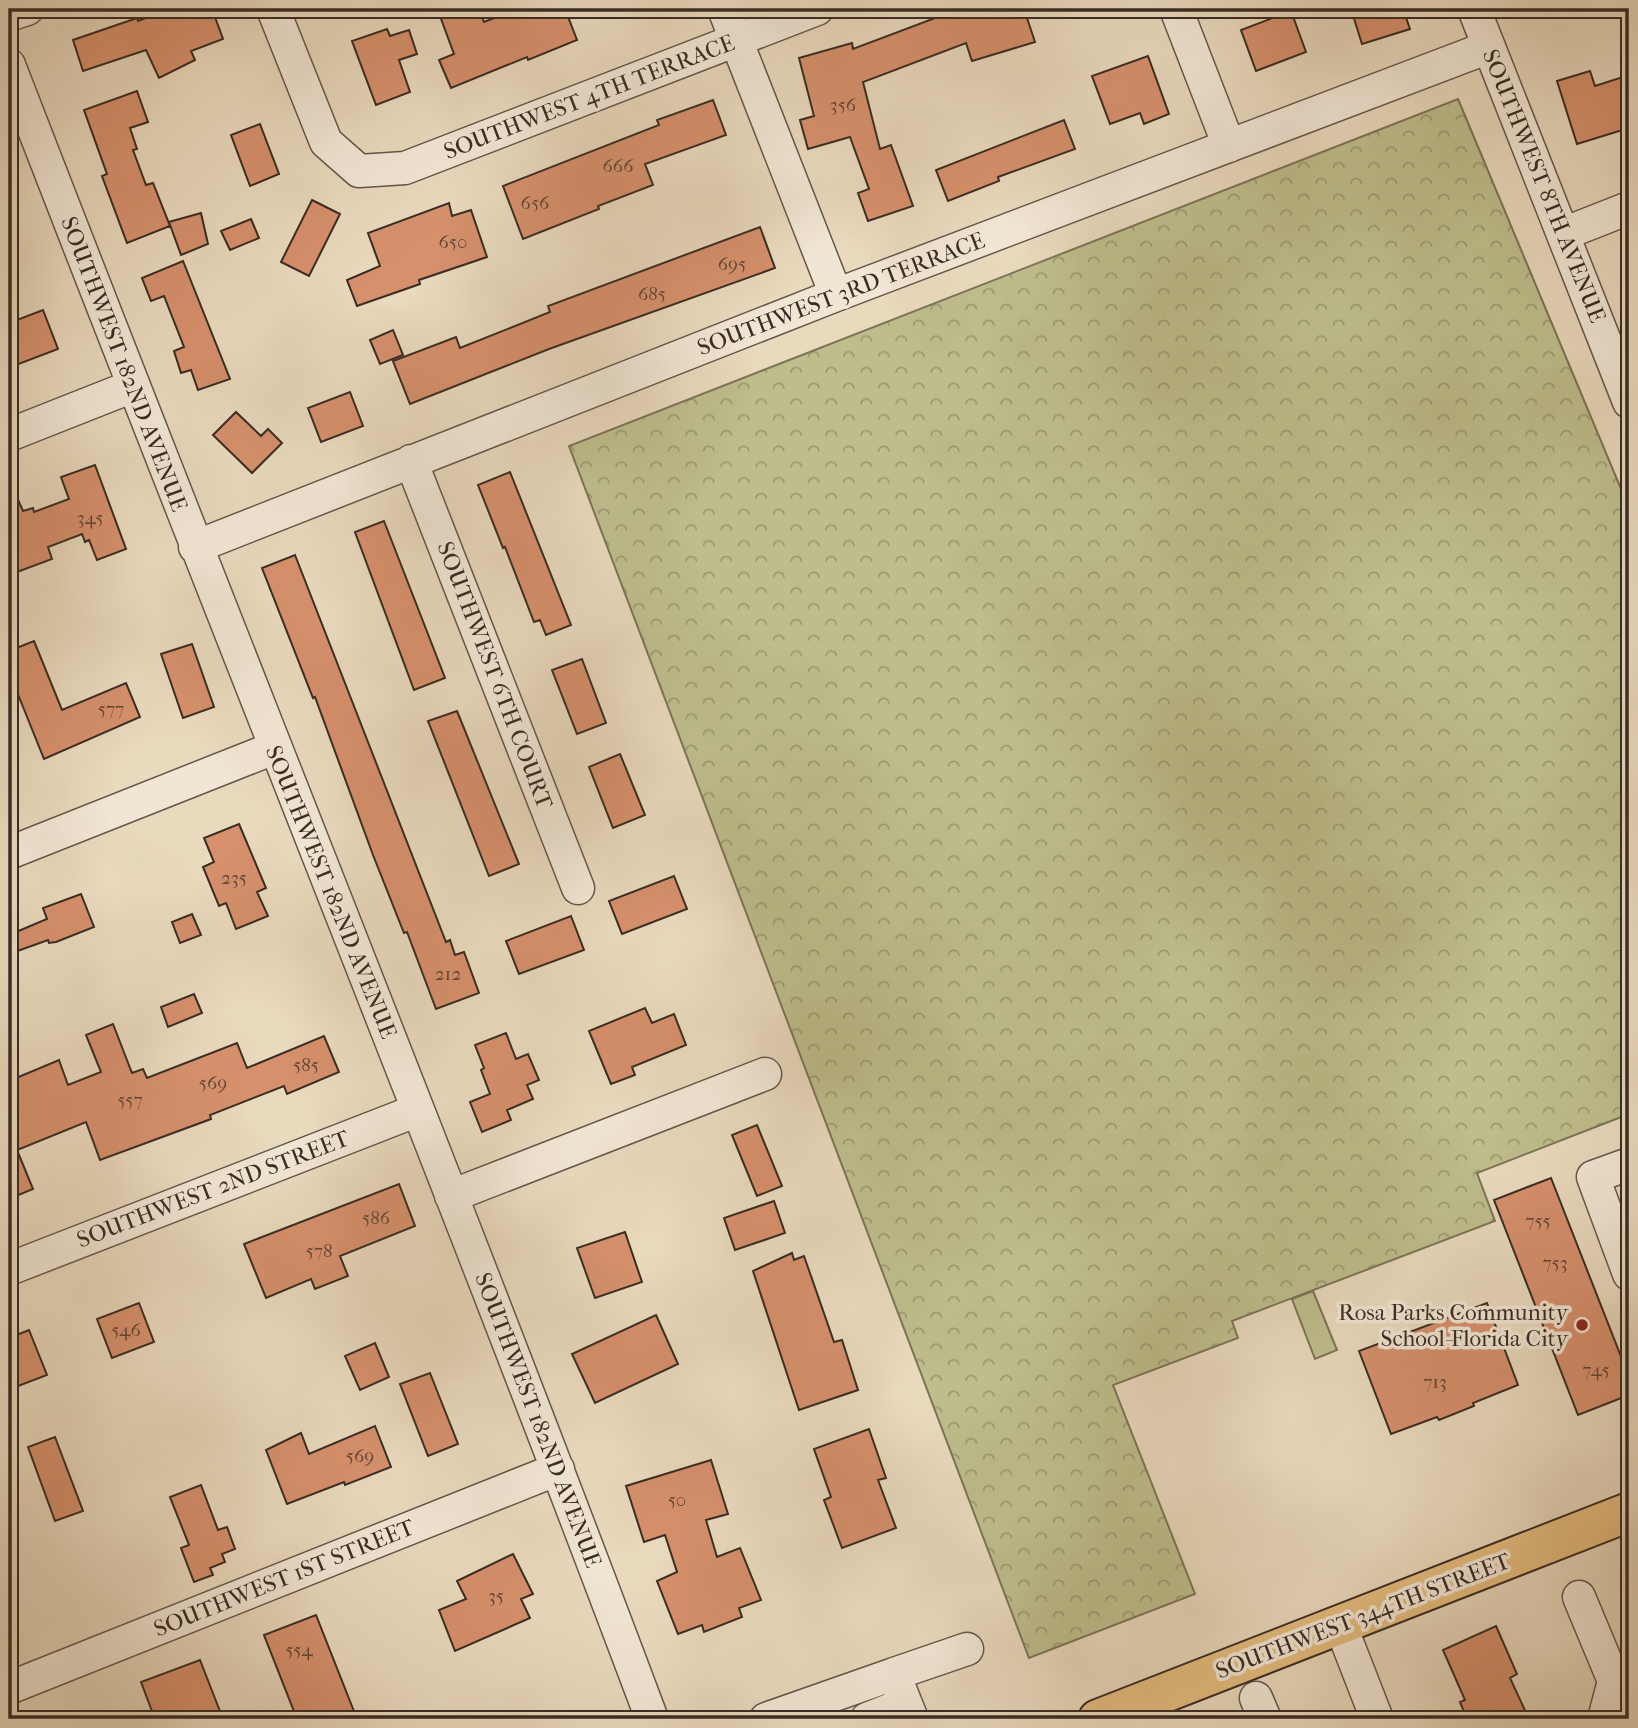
<svg xmlns="http://www.w3.org/2000/svg" width="1638" height="1728" font-family="'IM FELL French Canon',serif">
  <defs>
    <pattern id="forest-crowns" width="20" height="18" patternUnits="userSpaceOnUse" patternTransform="scale(1.75)"><rect width="20" height="18" fill="#bebd8c"/><path d="M2 6a3 3 0 1 1 6 0M12 15a3 3 0 1 1 6 0" fill="none" stroke="#9b9a72"/></pattern>
  </defs>
  <rect width="100%" height="100%" fill="#e9d9bd"/>
  <filter id="stains"><feTurbulence type="fractalNoise" baseFrequency=".00286" numOctaves="4"/><feColorMatrix values="0 0 0 0 .2 0 0 0 0 .09 0 0 0 0 .02 0 0 0 .5 -.17"/></filter>
  <radialGradient id="worn" r=".72"><stop offset=".6" stop-color="#630" stop-opacity="0"/><stop offset="1" stop-color="#630" stop-opacity=".3"/></radialGradient>
  <!-- forest -->
  <path fill="url(#forest-crowns)" stroke="#7c7458" stroke-width="2" d="M1458 99 1629 508V1114L1477 1173 1495 1221 1232 1321 1238 1338 1113 1385 1195 1594 1029 1658 569 446Z"/>
  <!-- green -->
  <path fill="#bebd8c" stroke="#7c7458" stroke-width="2" d="M1313 1291 1337 1350 1315 1359 1292 1299Z"/>
  <!-- building -->
  <path fill="#d6906c" stroke="#392c25" stroke-width="2" d="M170 9H212L223 39 191 51 195 60 159 78 146 50 83 71 73 40 137 18 138 21Z
    M459 9H479L484 22 518 9H565L577 40 528 60 527 57 451 88 439 60 454 54 440 16Z
    M959 9H1024L1035 42 972 61 966 43 863 82 880 149 891 145 913 206 868 221 858 193 869 189 850 137 808 149 800 120 814 116 799 58 852 43 853 49Z
    M1351 9H1403L1410 29 1362 44Z
    M1291 11 1306 52 1256 71 1241 30Z
    M387 29 390 36 409 30 417 54 399 60 410 92 376 105 352 41Z
    M1148 56 1169 114 1144 124 1140 113 1110 124 1092 76Z
    M1590 71 1595 86 1629 75V128L1577 144 1557 81Z
    M137 91 148 122 130 128 137 149 133 150 146 185 153 183 170 226 127 243 102 176 107 174 84 110Z
    M713 100 726 135 645 164 653 185 598 206 599 209 523 239 503 186 659 125 657 120Z
    M1064 120 1075 149 998 177 999 181 948 201 936 170Z
    M260 124 279 174 250 186 231 135Z
    M312 200 340 214 309 276 281 262Z
    M449 203 452 216 471 210 487 257 419 280 420 284 357 306 347 280 380 266 368 233Z
    M201 213 208 244 181 255 169 222Z
    M251 219 259 238 230 250 221 231Z
    M760 227 775 268 549 349 410 404 393 361 456 337 460 348 550 312 548 306Z
    M183 261 230 379 198 390 191 370 181 373 174 351 184 347 164 296 151 301 142 278Z
    M43 310 58 349 16 365 9 346V323Z
    M393 330 403 355 380 364 370 340Z
    M350 392 363 426 321 442 308 408Z
    M236 412 261 436 268 429 282 443 252 473 213 435Z
    M95 465 126 549 97 560 89 540 85 542 82 534 48 547 52 559 9 575V479L23 511 33 508 34 512 69 499 61 477Z
    M510 472 571 625 546 635 540 620 534 622 505 547 503 548 478 485Z
    M384 521 445 678 414 690 355 532Z
    M295 555 446 942 450 940 455 955 464 952 479 993 436 1009 407 932 404 933 373 855 315 697 313 698 262 568Z
    M34 641 62 710 126 683 140 717 44 759 17 692 9 695V651Z
    M192 644 214 707 183 718 161 654Z
    M582 659 606 723 577 734 552 670Z
    M457 711 519 864 489 876 428 721Z
    M620 754 645 815 613 828 589 767Z
    M239 824 266 888 257 892 268 916 236 929 226 903 219 906 203 867 214 862 204 838Z
    M674 876 687 909 622 934 609 901Z
    M81 894 94 927 56 942 49 943 48 940 9 954V935L47 919 43 908Z
    M192 914 201 935 180 943 172 922Z
    M571 916 584 950 519 974 506 941Z
    M194 994 202 1013 168 1027 161 1007Z
    M645 1008 652 1023 674 1014 686 1045 632 1067 635 1075 611 1084 589 1031Z
    M113 1024 132 1073 143 1069 147 1078 237 1043 247 1068 324 1036 339 1072 287 1094 284 1086 210 1115 211 1119 100 1160 86 1122 17 1150 33 1189 9 1199V1081L59 1060 68 1085 101 1072 86 1035Z
    M506 1033 516 1059 528 1054 539 1080 527 1085 533 1099 507 1110 511 1120 482 1132 470 1102 490 1094 481 1070 484 1068 475 1045Z
    M757 1125 782 1186 757 1196 732 1135Z
    M1551 1178 1629 1377V1395L1578 1415 1494 1200Z
    M399 1184 415 1226 340 1256 348 1276 315 1289 311 1279 266 1298 244 1244Z
    M774 1201 785 1233 735 1250 724 1218Z
    M625 1232 642 1282 595 1298 577 1248Z
    M792 1253 794 1260 804 1256 834 1342 842 1340 858 1390 799 1410 753 1271Z
    M139 1303 154 1342 112 1358 97 1319Z
    M1487 1303 1518 1385 1473 1403 1474 1406 1439 1420 1437 1417 1391 1434 1359 1351Z
    M656 1315 678 1364 595 1403 572 1354Z
    M29 1330 47 1375 13 1388 9 1377V1338Z
    M375 1343 389 1377 360 1390 345 1356Z
    M430 1373 458 1444 428 1456 400 1384Z
    M375 1426 391 1467 345 1485 344 1482 287 1504 266 1450 301 1433 309 1454Z
    M869 1429 886 1478 878 1480 896 1528 842 1548 824 1500 831 1497 814 1449Z
    M55 1437 83 1511 55 1521 28 1447Z
    M711 1460 728 1514 706 1520 717 1557 740 1548 761 1600 739 1608 742 1617 704 1632 702 1625 678 1634 657 1581 677 1572 665 1535 644 1542 626 1486Z
    M201 1485 218 1530 227 1527 235 1549 222 1554 225 1562 210 1568 213 1575 194 1582 181 1548 189 1545 170 1497Z
    M513 1554 533 1594 521 1599 530 1618 455 1651 439 1610 466 1599 457 1581Z
    M316 1615 357 1719H297L264 1635Z
    M1496 1626 1517 1674 1510 1678 1529 1719H1467L1460 1702 1465 1700 1443 1650Z
    M200 1660 223 1719H155L141 1682Z"/>
  <g fill="none" stroke-linecap="round" stroke-linejoin="round">
    <defs>
      <path id="minor" d="M273 9 326 142 359 171 405 168 817 9
        M724 9 836 295
        M1176 9 1229 146
        M1474 9 1629 402
        M9 15 27 9
        M9 65C222 617 444 1165 652 1719
        M1563 234 1629 208
        M9 435 133 386
        M411 461 578 888
        M195 547 836 295 1489 47
        M9 853 274 748
        M1629 1164 1593 1177 1629 1274
        M451 1196 765 1074
        M9 1269 418 1110
        M1579 1597 1614 1681
        M1340 1624 1377 1719
        M894 1674 967 1649
        M9 1688 558 1469
        M1256 1698 1265 1719
        M766 1719 894 1674 912 1719
        M867 1719 905 1704
        M1604 1719 1614 1681 1629 1679"/>
      <path id="major" d="M1098 1719 1629 1512"/>
    </defs>
    <!-- minor casing -->
    <use href="#minor" stroke="#65574b" stroke-width="35"/>
    <!-- major casing -->
    <use href="#major" stroke="#392c25" stroke-width="42"/>
    <!-- minor -->
    <use href="#minor" stroke="#f1e6d4" stroke-width="32"/>
    <!-- major -->
    <use href="#major" stroke="#e4bc7e" stroke-width="38"/>
  </g>
  <!-- markers -->
  <circle fill="#8f2418" stroke="#f1e6d4" stroke-width="2.5" cx="1582" cy="1325" r="7"/>
  <g text-anchor="middle" dominant-baseline="central" stroke-width="7" stroke-linejoin="round" paint-order="stroke">
    <!-- number labels -->
    <g font-size="19" fill="#604537">
      <text x="843" y="105">356</text>
      <text x="618" y="166">666</text>
      <text x="535" y="203">656</text>
      <text x="453" y="242">650</text>
      <text x="732" y="264">695</text>
      <text x="652" y="294">685</text>
      <text x="90" y="518">345</text>
      <text x="111" y="709">577</text>
      <text x="234" y="878">235</text>
      <text x="448" y="974">212</text>
      <text x="306" y="1065">585</text>
      <text x="213" y="1083">569</text>
      <text x="130" y="1100">557</text>
      <text x="376" y="1218">586</text>
      <text x="1538" y="1221">755</text>
      <text x="319" y="1251">578</text>
      <text x="1555" y="1263">753</text>
      <text x="126" y="1330">546</text>
      <text x="1596" y="1370">745</text>
      <text x="1435" y="1382">713</text>
      <text x="360" y="1456">569</text>
      <text x="677" y="1500">50</text>
      <text x="496" y="1596">35</text>
      <text x="299" y="1650">554</text>
    </g>
    <!-- street labels -->
    <g font-size="23" fill="#392c25" stroke="#f1e6d4">
      <text transform="translate(589 97) rotate(-21)">SOUTHWEST 4TH TERRACE</text>
      <text transform="translate(1544 186) rotate(68)">SOUTHWEST 8TH AVENUE</text>
      <text transform="translate(841 294) rotate(-21)">SOUTHWEST 3RD TERRACE</text>
      <text transform="translate(124 364) rotate(69)">SOUTHWEST 182ND AVENUE</text>
      <text transform="translate(495 675) rotate(69)">SOUTHWEST 6TH COURT</text>
      <text transform="translate(331 892) rotate(68)">SOUTHWEST 182ND AVENUE</text>
      <text transform="translate(213 1189) rotate(-21)">SOUTHWEST 2ND STREET</text>
      <text transform="translate(538 1420) rotate(69)">SOUTHWEST 182ND AVENUE</text>
      <text transform="translate(284 1578) rotate(-22)">SOUTHWEST 1ST STREET</text>
      <text transform="translate(1363 1616) rotate(-21)">SOUTHWEST 344TH STREET</text>
    </g>
    <!-- poi labels -->
    <g font-size="23" fill="#392c25" stroke="#f1e6d4" text-anchor="end">
      <text x="1568" y="1312">Rosa Parks Community<tspan x="1568" dy="26">School-Florida City</tspan></text>
    </g>
  </g>
  <!-- margin -->
  <rect width="1638" height="1728" fill="none" stroke="#e9d9bd" stroke-width="35"/>
  <rect x="10" y="10" width="1617" height="1707" fill="none" stroke="#392c25" stroke-width="3.5"/>
  <rect x="18" y="18" width="1603" height="1693" fill="none" stroke="#392c25" stroke-width="2"/>
  <rect width="100%" height="100%" filter="url(#stains)"/>
  <rect width="100%" height="100%" fill="url(#worn)"/>
</svg>
